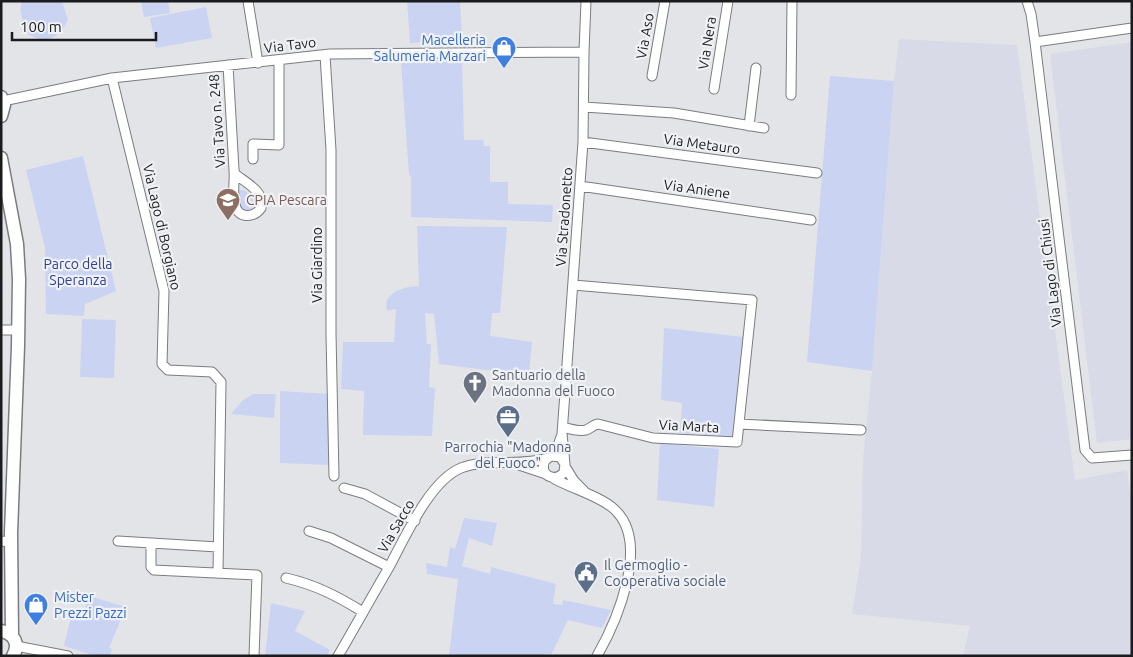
<svg xmlns="http://www.w3.org/2000/svg" width="1133" height="657" font-family="Ubuntu,sans-serif">
  <rect width="100%" height="100%" fill="#e2e4e8"/>
  <!-- built -->
  <path fill="#d8dbe7" d="M899 39 1017 45 1075 480 1127 470 1132 506V656H963L970 626 852 614 861 557 863 459 872 371 894 81Z
    M1132 42V439L1097 443 1050 54Z"/>
  <!-- green -->
  <path fill="#cad4f2" d="M22 1H62L68 20C59 39 45 45 26 33L20 9Z
    M141 1H168L170 13 144 17Z
    M407 1H460L462 40 410 43Z
    M206 7 212 38 156 48 150 18Z
    M462 60 464 140H483L484 146H490V182H508V204L553 205 552 222 411 217V176L409 175 401 62Z
    M830 76 894 81 872 371 807 362Z
    M83 156 116 291 85 304 84 316 46 314 45 248 26 170Z
    M240 190H244L255 199C257 205 254 210 248 211L240 207 238 193Z
    M417 226 507 227 500 313H492L490 336 532 342 529 375 439 364 434 314 425 313 427 344H431L429 387 435 388 432 436 363 435 364 391 341 389 343 342H394L396 309 387 311C382 291 405 287 419 286Z
    M82 319 116 320 114 378 80 377Z
    M664 328 744 337 734 437 680 433 682 403 661 400Z
    M280 391 330 394 331 465 280 463Z
    M253 394H276L274 418 231 414 242 401Z
    M660 443 719 449 714 507 657 500Z
    M464 518 497 523 492 546 469 538 462 566 490 574 491 567 556 584 553 604 562 605 563 600 611 610 602 628 568 620 551 655 547 654 546 656H449L458 579 427 574 426 563 447 567 450 547 455 549Z
    M89 596 126 607 109 648 112 649 110 656H95L64 646 72 613 82 617Z
    M271 603 305 611 295 631 330 650 327 656H265Z"/>
  <g fill="none" stroke-linecap="round" stroke-linejoin="round">
    <defs>
      <path id="minor" d="M248 1 258 63
        M1027 1 1031 14 1035 42 1085 450 1092 458 1132 455
        M1035 42 1132 28
        M325 55 331 150V334L334 476
        M228 65C230 100 232 135 234 170 235 181 232 194 235 205 238 219 254 218 261 208 265 191 246 183 235 174
        M652 76 665 1
        M112 78 164 291 162 364 168 370 212 372 221 382 218 573
        M714 89 728 1
        M791 95 792 1
        M3 101 112 78 330 54 584 52
        M584 107 674 113 764 128
        M749 126 756 68
        M583 142 817 173
        M253 159V144L279 145V61
        M580 186 811 220
        M1 330H19
        M739 424 861 430
        M563 427C570 429 579 432 586 430 591 428 593 425 598 424L653 438 737 442 752 300 573 285
        M551 456 560 457 565 464 564 472C557 482 540 477 544 463 545 459 549 458 552 455 557 450 559 443 561 437
        M565 464 562 434 583 142 584 52 586 1
        M519 465 546 474
        M566 468 574 481 584 491
        M553 478C570 488 600 496 614 509 651 542 617 621 597 656
        M344 488 365 494 415 521
        M309 531 331 538 389 567
        M1 541 11 542
        M118 541 218 547
        M151 543V567L154 570 257 575 254 656
        M286 578C316 585 337 596 363 612
        M16 646 68 656
        M338 656C355 627 371 598 388 569 404 540 429 481 461 468 486 458 519 467 548 458"/>
      <path id="secondary" d="M1 97 4 105 1 116
        M1 158 17 244 19 279 18 346 11 533 12 635
        M1 631C14 633 20 644 13 656"/>
    </defs>
    <!-- minor casing -->
    <use href="#minor" stroke="#7b7c80" stroke-width="11"/>
    <!-- secondary casing -->
    <use href="#secondary" stroke="#7b7c80" stroke-width="15"/>
    <!-- minor -->
    <use href="#minor" stroke="#fff" stroke-width="9"/>
    <!-- secondary -->
    <use href="#secondary" stroke="#fff" stroke-width="12"/>
  </g>
  <!-- icons -->
  <defs>
    <symbol id="shop-pin" viewBox="-11 -11 22 30"><path d="M0 17L-7.5 6A9.5 9.5 0 1 1 7.5 6Z" fill="#3f7fe0" stroke="#eff1f5"/><path d="M-5-2.5h2.3a2.7 3.5 0 0 1 5.4 0H5L5.5 6h-11ZM-1.5-2.5h3a1.5 2.3 0 0 0-3 0Z" fill="#fff"/></symbol>
    <symbol id="school-pin" viewBox="-11 -11 22 30"><path d="M0 17L-7.5 6A9.5 9.5 0 1 1 7.5 6Z" fill="#8d6e63" stroke="#eff1f5"/><path d="M0-5L7-2L0 1L-7-2ZM-4 1L0 2.5L4 1V4Q0 6-4 4Z" fill="#fff"/></symbol>
    <symbol id="church-pin" viewBox="-11 -11 22 30"><path d="M0 17L-7.5 6A9.5 9.5 0 1 1 7.5 6Z" fill="#6b7280" stroke="#eff1f5"/><path d="M-1.2-6h2.4v3.5h3.3v2.4h-3.3V6h-2.4V-.1h-3.3v-2.4h3.3Z" fill="#fff"/></symbol>
    <symbol id="office-pin" viewBox="-11 -11 22 30"><path d="M0 17L-7.5 6A9.5 9.5 0 1 1 7.5 6Z" fill="#5c6f8a" stroke="#eff1f5"/><path d="M-6-3h4V-5.5h4V-3h4V5H-6ZM-1-4.5V-3h2v-1.5ZM-6 0V1H6V0Z" fill="#fff"/></symbol>
    <symbol id="civic-pin" viewBox="-11 -11 22 30"><path d="M0 17L-7.5 6A9.5 9.5 0 1 1 7.5 6Z" fill="#5c6f8a" stroke="#eff1f5"/><path d="M-.6-6.5H3V-4.5H.6V-3L4-1V1h2V6H-6V1h2V-1L-.6-3ZM-1.2 2.5V6h2.4V2.5Z" fill="#fff"/></symbol>
  </defs>
  <g fill-rule="evenodd">
    <use href="#shop-pin" x="490" y="34" width="28" height="38"/>
    <use href="#school-pin" x="214" y="186" width="28" height="38"/>
    <use href="#church-pin" x="461" y="369" width="28" height="38"/>
    <use href="#office-pin" x="494" y="403" width="28" height="38"/>
    <use href="#civic-pin" x="572" y="559" width="28" height="38"/>
    <use href="#shop-pin" x="22" y="591" width="28" height="38"/>
  </g>
  <g text-anchor="middle" dominant-baseline="central" stroke-width="4.5" stroke-linejoin="round" paint-order="stroke">
    <!-- street labels -->
    <g font-size="14" fill="#1b1b1d" stroke="#eff1f5">
      <text transform="translate(645 36) rotate(-80)">Via Aso</text>
      <text transform="translate(707 43) rotate(-81)">Via Nera</text>
      <text transform="translate(290 45) rotate(-7)">Via Tavo</text>
      <text transform="translate(217 121) rotate(-94)">Via Tavo n. 248</text>
      <text transform="translate(702 144) rotate(8)">Via Metauro</text>
      <text transform="translate(697 189) rotate(8)">Via Aniene</text>
      <text transform="translate(564 217) rotate(-86)">Via Stradonetto</text>
      <text transform="translate(162 227) rotate(77)">Via Lago di Borgiano</text>
      <text transform="translate(317 265) rotate(-90)">Via Giardino</text>
      <text transform="translate(1050 273) rotate(-97)">Via Lago di Chiusi</text>
      <text transform="translate(689 426) rotate(3)">Via Marta</text>
      <text transform="translate(396 526) rotate(-60)">Via Sacco</text>
    </g>
    <!-- shop labels -->
    <g font-size="14" fill="#366cbe" stroke="#eff1f5" text-anchor="end">
      <text x="486" y="40">Macelleria<tspan x="486" dy="16">Salumeria Marzari</tspan></text>
      <text x="54" y="597" text-anchor="start">Mister<tspan x="54" dy="16">Prezzi Pazzi</tspan></text>
    </g>
    <!-- education labels -->
    <g font-size="14" fill="#785e54" stroke="#eff1f5" text-anchor="start">
      <text x="246" y="200">CPIA Pescara</text>
    </g>
    <!-- park labels -->
    <g font-size="14" fill="#324196" stroke="#eff1f5">
      <text x="78" y="264">Parco della<tspan x="78" dy="16">Speranza</tspan></text>
    </g>
    <!-- worship labels -->
    <g font-size="14" fill="#5b616d" stroke="#eff1f5" text-anchor="start">
      <text x="492" y="375">Santuario della<tspan x="492" dy="16">Madonna del Fuoco</tspan></text>
    </g>
    <!-- service labels -->
    <g font-size="14" fill="#4e5e75" stroke="#eff1f5">
      <text x="508" y="447">Parrochia "Madonna<tspan x="508" dy="16">del Fuoco"</tspan></text>
      <text x="604" y="565" text-anchor="start">Il Germoglio -<tspan x="604" dy="16">Cooperativa sociale</tspan></text>
    </g>
  </g>
  <!-- border -->
  <rect width="1133" height="657" fill="none" stroke="#1b1b1d" stroke-width="5"/>
  <!-- scale -->
  <path d="M12 32v8h144v-8" fill="none" stroke="#1b1b1d" stroke-width="2.5"/>
  <text x="20" y="32" font-size="15" fill="#1b1b1d" stroke="#eff1f5" stroke-width="4" paint-order="stroke">100 m</text>
</svg>
